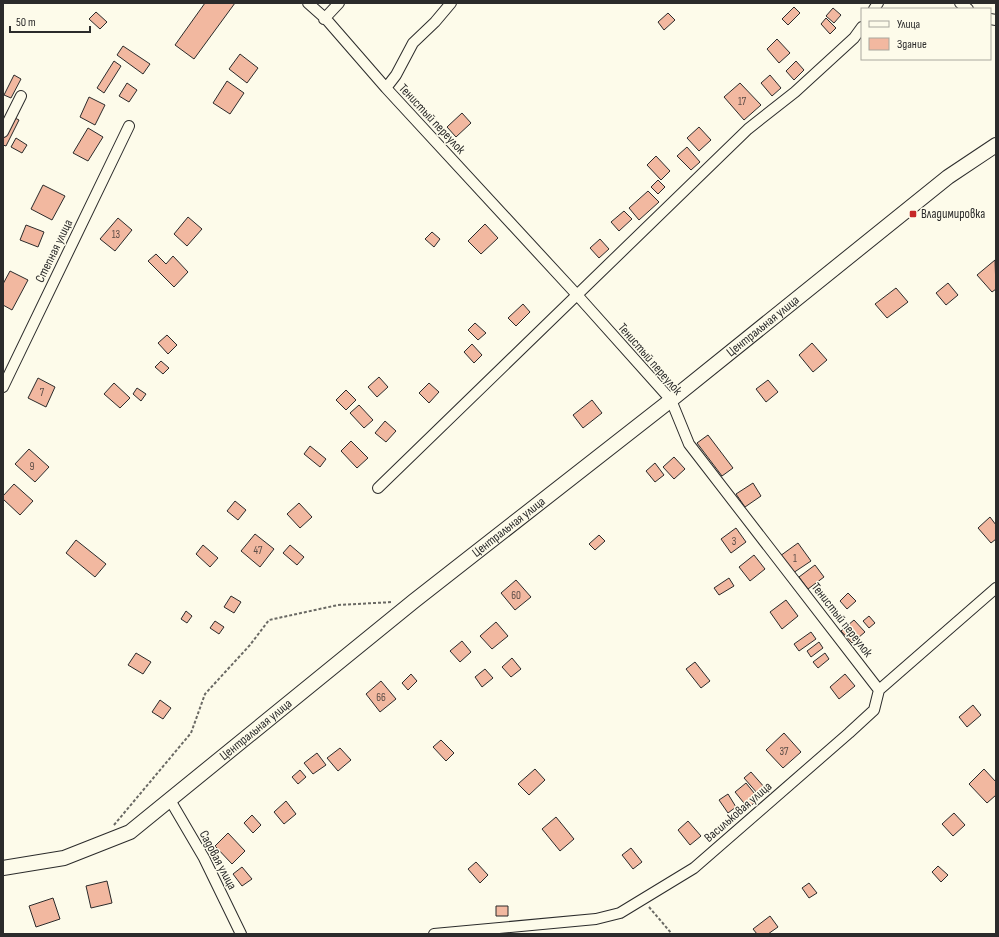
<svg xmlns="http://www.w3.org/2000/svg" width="999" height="937" font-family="'Sofia Sans Condensed',sans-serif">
  <rect width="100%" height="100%" fill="#fdfbea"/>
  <!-- building -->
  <path fill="#f2b8a0" stroke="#2b2b2b" d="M205 3H235L194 59 175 45Z
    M794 7 800 13 788 25 782 19Z
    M833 8 841 15 834 23 826 16Z
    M96 12 107 22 100 29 89 19Z
    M668 13 675 20 664 30 658 22Z
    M826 18 836 28 830 34 821 24Z
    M777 39 790 53 779 63 767 49Z
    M123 46 150 64 143 74 117 55Z
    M240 54 258 68 247 83 229 69Z
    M114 61 121 66 104 93 97 88Z
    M796 61 804 70 794 80 786 71Z
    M14 75 21 79 11 98 4 95Z
    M770 75 781 88 772 96 761 83Z
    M227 81 244 93 230 114 213 103Z
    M127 83 137 90 129 102 119 96Z
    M740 83 761 105 744 120 724 97Z
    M89 97 105 105 95 125 80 117Z
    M462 113 471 123 456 137 447 127Z
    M13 117 19 120 6 146 3 145V138Z
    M699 127 711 140 699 151 687 138Z
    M88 128 103 137 88 161 73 153Z
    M16 138 27 145 22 153 11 147Z
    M687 147 700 162 691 170 677 156Z
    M656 156 670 171 661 180 647 165Z
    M658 180 665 187 658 194 651 187Z
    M43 185 65 196 52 220 31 209Z
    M648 191 659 202 639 220 629 208Z
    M624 211 632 219 619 231 611 222Z
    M188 217 202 229 187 246 174 234Z
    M118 218 132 230 115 251 100 239Z
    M485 224 498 238 481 254 468 241Z
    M26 225 44 232 38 247 20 240Z
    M432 232 440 239 434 247 425 239Z
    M600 239 609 249 599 258 590 248Z
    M156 254 166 264 173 256 188 272 174 287 148 261Z
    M995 260 996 289 992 292 977 275Z
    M10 271 28 280 12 310 3 305V284Z
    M948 283 958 295 946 305 936 293Z
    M896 288 908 302 887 318 875 304Z
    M523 304 530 312 516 326 508 318Z
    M475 323 486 333 478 340 468 330Z
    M167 335 177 345 168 354 158 343Z
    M812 343 827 360 813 372 799 355Z
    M472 344 482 355 474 363 464 352Z
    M161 361 169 368 163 374 155 367Z
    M379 377 388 387 377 397 368 387Z
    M38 378 55 387 46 407 28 398Z
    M768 380 778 392 766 402 756 389Z
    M114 383 130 398 120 408 104 394Z
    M429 383 439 392 429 403 419 393Z
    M137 388 146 394 141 401 133 394Z
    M346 390 356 400 346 410 336 400Z
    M592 400 602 413 583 428 573 415Z
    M359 405 373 420 364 428 350 413Z
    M385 421 396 431 386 442 375 433Z
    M708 435 733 468 722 476 697 443Z
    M351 441 368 458 357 468 341 451Z
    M310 446 326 459 320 467 304 454Z
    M29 449 49 467 35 482 15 464Z
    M674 457 685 469 674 479 663 467Z
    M655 463 664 475 655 482 646 471Z
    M753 483 761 496 745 507 736 494Z
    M14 484 33 501 20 515 3 499V496Z
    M235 501 246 510 238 520 227 511Z
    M299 503 312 517 300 528 287 514Z
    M990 517 996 525V539L991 543 978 528Z
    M736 528 746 542 731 553 721 539Z
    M255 534 274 549 260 567 241 551Z
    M599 535 605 541 595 550 589 544Z
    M76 540 106 564 95 577 66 553Z
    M798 543 811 561 793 573 780 556Z
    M203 545 218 558 210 567 196 554Z
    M290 545 304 557 297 565 283 553Z
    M754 555 765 569 750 581 739 567Z
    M815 565 824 577 808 589 799 577Z
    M729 578 734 586 719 595 714 588Z
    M516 580 531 597 515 610 501 593Z
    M848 593 856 601 847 609 840 601Z
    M231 596 241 602 234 613 224 607Z
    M786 600 798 616 782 629 770 612Z
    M186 611 192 616 187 623 181 619Z
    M869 616 875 623 869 628 863 621Z
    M854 620 865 632 852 643 841 631Z
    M215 621 224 627 219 634 210 628Z
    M496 622 508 636 492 649 480 636Z
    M811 632 816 639 799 651 794 644Z
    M462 641 471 652 460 662 450 651Z
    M819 642 823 648 811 657 807 651Z
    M136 653 151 662 143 674 128 665Z
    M825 653 829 659 818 668 813 662Z
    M512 658 521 669 511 677 502 667Z
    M695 662 710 681 701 688 686 669Z
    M485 669 493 678 482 687 475 677Z
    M411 674 417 681 408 690 402 683Z
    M845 674 855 686 839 699 830 687Z
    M381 681 396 699 380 712 366 694Z
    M160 700 171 708 163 719 152 712Z
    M973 705 981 715 967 727 959 717Z
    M784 733 801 752 783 768 766 750Z
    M441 740 454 753 446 761 433 747Z
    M340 748 351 760 338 771 327 758Z
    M317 753 326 765 313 774 304 763Z
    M535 769 545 780 529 795 518 784Z
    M984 769 996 782V795L987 803 969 784Z
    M300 770 306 777 298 784 292 777Z
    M751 772 765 788 758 794 744 778Z
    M746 783 759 799 748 808 735 792Z
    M728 794 736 807 728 813 719 800Z
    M286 801 296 814 284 824 274 812Z
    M954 813 965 825 953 836 942 824Z
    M252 815 261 825 253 833 244 823Z
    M556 817 574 839 560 851 542 829Z
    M688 821 701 836 690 845 678 830Z
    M228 833 245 851 232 864 215 846Z
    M631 848 642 862 633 869 622 855Z
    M476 862 488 875 480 883 468 869Z
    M938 866 948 875 941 882 932 872Z
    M242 867 252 879 242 886 233 874Z
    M107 881 112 903 91 908 86 886Z
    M809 883 817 893 809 898 802 888Z
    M53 898 60 919 36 927 29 906Z
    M496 906H508V916H496Z
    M770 916 778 927 768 934H757L753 929Z"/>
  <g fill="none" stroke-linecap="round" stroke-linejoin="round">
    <defs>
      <path id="street" d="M308 3 326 19 386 88 578 296 671 400 689 444 879 690
        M960 3 968 9
        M874 9 878 3
        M324 19 339 3
        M990 19 996 20
        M386 88 396 75 413 43 435 22 451 3
        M3 132 21 96
        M3 387 129 126
        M378 488 748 129 795 92 854 38 862 27
        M170 800 204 858 241 934
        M434 934 596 919 620 913 694 868 849 733 874 710 879 690 996 588"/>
      <g id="secondary">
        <path id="s1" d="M3 868 64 858 130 832 414 601 671 400 948 177 996 145"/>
      </g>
    </defs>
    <!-- street casing -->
    <use href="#street" stroke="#2b2b2b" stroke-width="12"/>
    <!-- secondary casing -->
    <use href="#secondary" stroke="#2b2b2b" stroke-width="16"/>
    <!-- path -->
    <path stroke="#6a6964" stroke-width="2" stroke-dasharray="3 2" stroke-linecap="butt" d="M114 825 191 733 205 694 250 645 269 620 338 605 393 602
      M649 907 672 934"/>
    <!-- street -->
    <use href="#street" stroke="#fdfbea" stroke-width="10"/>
    <!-- secondary -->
    <use href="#secondary" stroke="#fdfbea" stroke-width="14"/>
  </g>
  <!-- markers -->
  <rect fill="#c62828" stroke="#fdfbea" stroke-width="1.5" x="909" y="210" width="8" height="8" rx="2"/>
  <g text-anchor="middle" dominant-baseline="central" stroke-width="3" stroke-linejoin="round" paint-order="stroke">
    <!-- number labels -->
    <g font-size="11" fill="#5d4e48">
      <text x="742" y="101">17</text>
      <text x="116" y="234">13</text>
      <text x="42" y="392">7</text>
      <text x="32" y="466">9</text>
      <text x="734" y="541">3</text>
      <text x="258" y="550">47</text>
      <text x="795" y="558">1</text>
      <text x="516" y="595">60</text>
      <text x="381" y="697">66</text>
      <text x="784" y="751">37</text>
    </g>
    <!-- street labels -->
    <g font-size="13" fill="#2b2b2b" stroke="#fdfbea">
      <text transform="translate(432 119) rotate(47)">Тенистый переулок</text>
      <text transform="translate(54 251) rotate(-64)">Степная улица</text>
      <text stroke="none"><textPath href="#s1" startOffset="943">Центральная улица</textPath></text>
      <text transform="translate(650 359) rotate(49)">Тенистый переулок</text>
      <text stroke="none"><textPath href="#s1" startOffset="619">Центральная улица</textPath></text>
      <text transform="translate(842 620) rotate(52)">Тенистый переулок</text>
      <text stroke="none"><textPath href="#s1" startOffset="295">Центральная улица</textPath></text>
      <text transform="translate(738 812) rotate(-41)">Васильковая улица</text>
      <text transform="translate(218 860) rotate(62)">Садовая улица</text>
    </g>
    <!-- poi labels -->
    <g font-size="13" fill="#2b2b2b" stroke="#fdfbea" text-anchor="start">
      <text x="921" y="214">Владимировка</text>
    </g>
  </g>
  <!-- border -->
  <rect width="999" height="937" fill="none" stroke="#2b2b2b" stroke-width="8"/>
  <!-- legend -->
  <rect x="861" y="8" width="130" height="52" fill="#fdfbea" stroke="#a9a89e"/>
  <rect x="869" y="21" width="20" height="6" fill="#fdfbea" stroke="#a9a89e"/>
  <text x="897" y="28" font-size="12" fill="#2b2b2b">Улица</text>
  <rect x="869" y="38" width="20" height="12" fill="#f2b8a0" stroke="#a9a89e"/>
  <text x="897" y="48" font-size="12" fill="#2b2b2b">Здание</text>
  <!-- scale -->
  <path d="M10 26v6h80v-6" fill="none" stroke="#2b2b2b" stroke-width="2"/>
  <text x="16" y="26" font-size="12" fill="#2b2b2b" stroke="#fdfbea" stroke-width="3" paint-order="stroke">50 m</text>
</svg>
